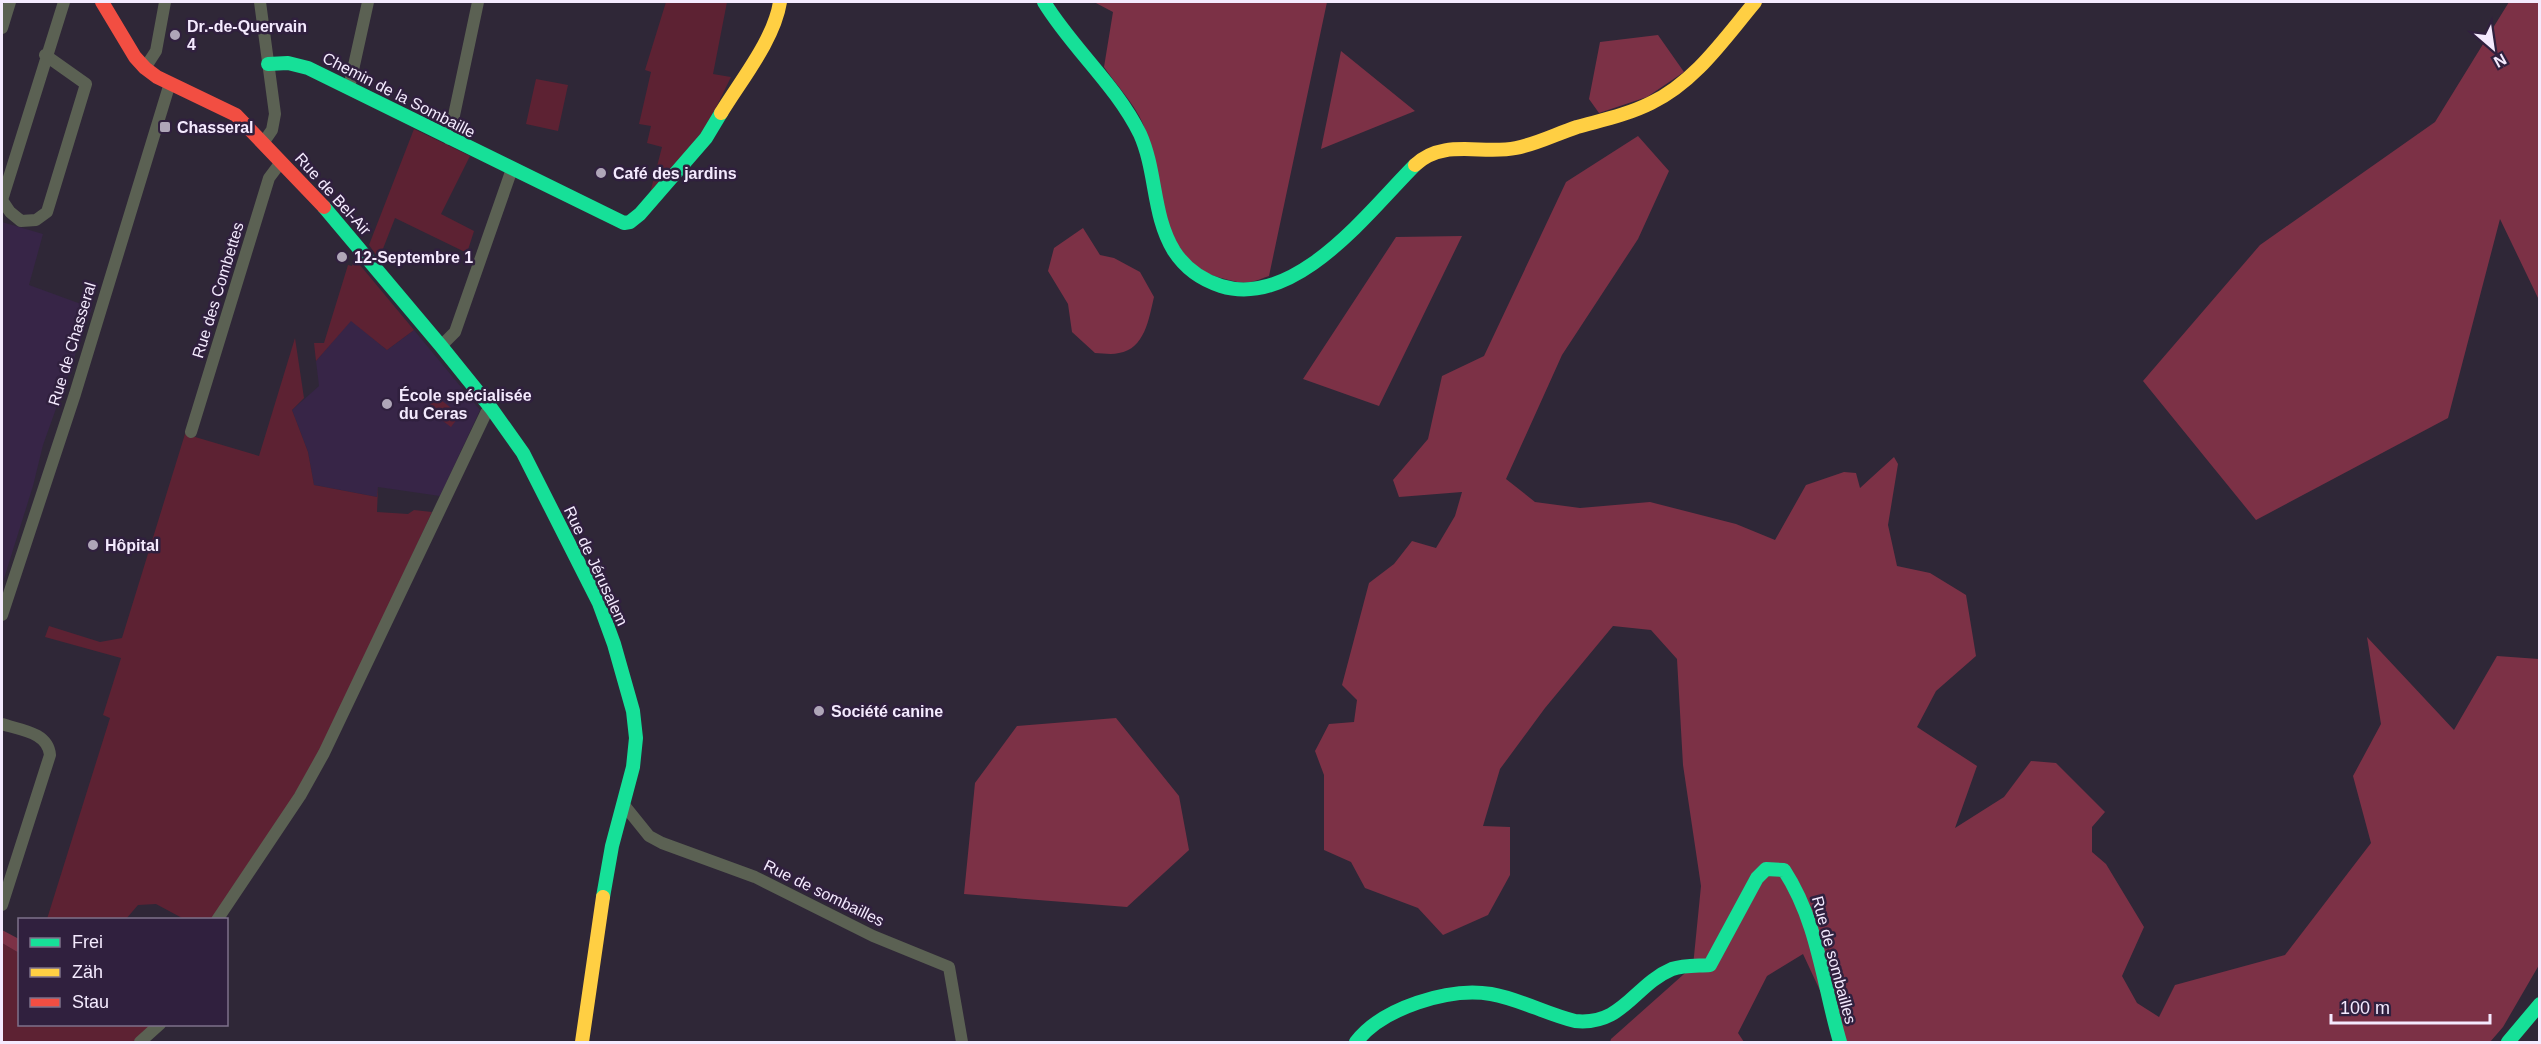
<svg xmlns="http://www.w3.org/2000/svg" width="2541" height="1044" font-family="Helvetica,sans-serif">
  <rect width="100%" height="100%" fill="#2f2737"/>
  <!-- built -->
  <path fill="#372547" d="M2 222 43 234 29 285 92 308 43 445 33 486 2 585Z
    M351 320 387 350 414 330 480 410 440 496 378 487 377 497 314 485 308 452 292 410 319 386 316 361Z"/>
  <!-- green -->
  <path fill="#5d2233" d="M666 2H727L713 74 731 77 701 138 649 197 662 147 647 143 651 126 639 124 651 72 645 70Z
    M536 79 568 85 558 131 526 124Z
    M414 129 470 156 441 214 474 231 467 253 395 218 379 259 369 245Z
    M355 259 414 330 387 350 351 321 316 361 314 343H324L348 265 352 266Z
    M295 338 304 398 292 410 308 452 314 485 377 497 378 487 377 512 408 514 414 510 432 512 311 773 212 919H184L156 904 138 905 126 919H47L110 718 103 715 121 658 45 637 49 626 100 642 122 638 185 434 259 456Z
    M436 396 460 415 451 427 427 409Z
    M2 943 19 953 20 1024 151 1025 136 1042H2Z"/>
  <!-- forest -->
  <path fill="#7c3146" d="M1094 2H1327L1269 276C1245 285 1245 284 1221 278 1157 263 1161 173 1143 124 1136 106 1115 83 1104 67L1113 12Z
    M2509 2H2539V300L2500 219 2448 418 2256 520 2143 381 2260 245 2435 122Z
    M1658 35 1684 72 1647 97 1599 113 1589 99 1600 42Z
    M1341 51 1415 111 1321 149Z
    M1638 136 1669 171 1638 239 1562 355 1506 479 1535 502 1580 508 1650 502 1736 524 1775 540 1806 485 1844 472 1856 473 1860 488 1894 457 1898 464 1888 525 1897 566 1930 573 1966 595 1976 656 1936 691 1917 727 1977 766 1955 828 2004 797 2031 761 2056 763 2105 812 2092 827V852L2106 864 2144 927 2122 976 2137 1003 2159 1017 2175 985 2285 955 2371 843 2353 776 2381 724 2367 637 2454 730 2497 656 2539 659V965L2503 1027 2490 1042H1844L1803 954 1767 976 1738 1033 1744 1042H1610L1611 1039 1693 966 1701 886 1683 765 1677 659 1651 630 1613 626 1545 708 1500 769 1483 826 1510 827V875L1488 915 1443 935 1418 908 1365 888 1351 862 1324 850V775L1315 751 1329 724 1354 722 1357 700 1342 685 1369 583 1394 564 1412 541 1436 548 1455 516 1462 492 1399 497 1393 480 1428 439 1442 376 1484 356 1566 182Z
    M1083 228 1100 255 1114 258 1140 272 1154 297C1149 318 1145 349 1119 353 1111 355 1102 353 1095 353L1072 332 1068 304 1048 271 1054 248Z
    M1462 236 1379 406 1303 379 1396 237Z
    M1116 718 1179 796 1189 850 1127 907 964 894 975 783 1017 726Z
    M2 930 19 939V953L2 943Z"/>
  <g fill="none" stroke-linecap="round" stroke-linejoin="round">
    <!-- street -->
    <path stroke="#5b6153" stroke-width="12" d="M260 2 275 114 272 130 263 143
      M2 28 10 2
      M45 55 86 84 47 212 36 220 21 221 10 212 2 200 64 2
      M145 68 156 51 165 2
      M349 88 368 2
      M449 139 478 2
      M441 346 455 332 512 169
      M191 432 269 178 281 162
      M2 615 75 394 170 83
      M2 724C20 730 48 732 50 755L2 905
      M624 805 649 836 662 843 755 877 873 936 949 967 962 1042
      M217 920 300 796 324 753 486 413 491 408
      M140 1042 160 1024"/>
    <!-- fast -->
    <path stroke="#16e098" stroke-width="14" d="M1044 2C1072 48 1116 85 1140 134 1157 172 1152 215 1174 251 1185 268 1202 280 1221 286 1296 309 1369 211 1415 165
      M268 64 288 63 308 68 624 223 630 222 640 214 706 138 721 113
      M324 207 441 346 491 408 523 453 599 603 614 644 633 711 636 738 633 767 612 846 603 897
      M1356 1042C1382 1008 1449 987 1491 994 1520 999 1546 1014 1575 1021 1623 1026 1634 985 1672 969 1684 965 1698 966 1710 965L1757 878 1766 869 1784 870C1818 922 1823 984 1840 1042
      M2508 1042 2540 1004"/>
    <!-- slow -->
    <path stroke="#ffcf43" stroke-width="14" d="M721 113C741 80 774 40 780 2
      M1415 165C1443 138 1482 155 1516 148 1537 144 1556 134 1577 127 1602 120 1627 115 1651 103 1695 82 1724 39 1755 2
      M582 1042 603 897"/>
    <!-- jam -->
    <path stroke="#f24e42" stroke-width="14" d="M102 2 135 57 145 68 157 77 236 115 324 207"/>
  </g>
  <!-- markers -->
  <g fill="#afa6b8" stroke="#30203e" stroke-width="2">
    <circle cx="175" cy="35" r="6"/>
    <rect x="159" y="121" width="12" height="12" rx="3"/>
    <circle cx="601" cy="173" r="6"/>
    <circle cx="342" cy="257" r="6"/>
    <circle cx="387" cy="404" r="6"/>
    <circle cx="93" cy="545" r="6"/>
    <circle cx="819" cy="711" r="6"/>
  </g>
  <g text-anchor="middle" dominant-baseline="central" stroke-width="5" stroke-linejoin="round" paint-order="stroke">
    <!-- poi labels -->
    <g font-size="16" font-weight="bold" fill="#f4eafe" stroke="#30203e" text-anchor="start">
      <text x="187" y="26">Dr.-de-Quervain<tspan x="187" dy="18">4</tspan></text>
      <text x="177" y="127">Chasseral</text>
      <text x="613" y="173">Café des jardins</text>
      <text x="354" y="257">12-Septembre 1</text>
      <text x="399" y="395">École spécialisée<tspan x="399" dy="18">du Ceras</tspan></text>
      <text x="105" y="545">Hôpital</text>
      <text x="831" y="711">Société canine</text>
    </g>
    <!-- street labels -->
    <g font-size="16" fill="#f4eafe" stroke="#30203e">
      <text transform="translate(399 95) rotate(27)">Chemin de la Sombaille</text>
      <text transform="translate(333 194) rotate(48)">Rue de Bel-Air</text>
      <text transform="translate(218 290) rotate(-73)">Rue des Combettes</text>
      <text transform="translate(72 344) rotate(-73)">Rue de Chasseral</text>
      <text transform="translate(596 566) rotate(65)">Rue de Jérusalem</text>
      <text transform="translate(824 893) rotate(26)">Rue de sombailles</text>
      <text transform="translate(1834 960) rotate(75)">Rue de sombailles</text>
    </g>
  </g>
  <!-- border -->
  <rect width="2541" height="1044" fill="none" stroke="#f4eafe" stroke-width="6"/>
  <!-- legend -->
  <rect x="18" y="918" width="210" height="108" fill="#30203e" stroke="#7e718b" stroke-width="1.5"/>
  <rect x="30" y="938" width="30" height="9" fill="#16e098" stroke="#7e718b" stroke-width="1.5"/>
  <text x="72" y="948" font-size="18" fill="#f4eafe">Frei</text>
  <rect x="30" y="968" width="30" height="9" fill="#ffcf43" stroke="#7e718b" stroke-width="1.5"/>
  <text x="72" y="978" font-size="18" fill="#f4eafe">Zäh</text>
  <rect x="30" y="998" width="30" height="9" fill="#f24e42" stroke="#7e718b" stroke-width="1.5"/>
  <text x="72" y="1008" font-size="18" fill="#f4eafe">Stau</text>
  <!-- north arrow -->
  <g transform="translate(2493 48) rotate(151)" stroke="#30203e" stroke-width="4.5" paint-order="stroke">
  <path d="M0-4.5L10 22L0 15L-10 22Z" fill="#f4eafe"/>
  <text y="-9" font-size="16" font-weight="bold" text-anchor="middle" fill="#f4eafe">N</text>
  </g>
  <!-- scale -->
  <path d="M2331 1014v9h159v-9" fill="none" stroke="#f4eafe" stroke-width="3"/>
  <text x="2340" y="1014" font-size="18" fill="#f4eafe" stroke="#30203e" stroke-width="4.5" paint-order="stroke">100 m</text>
</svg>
